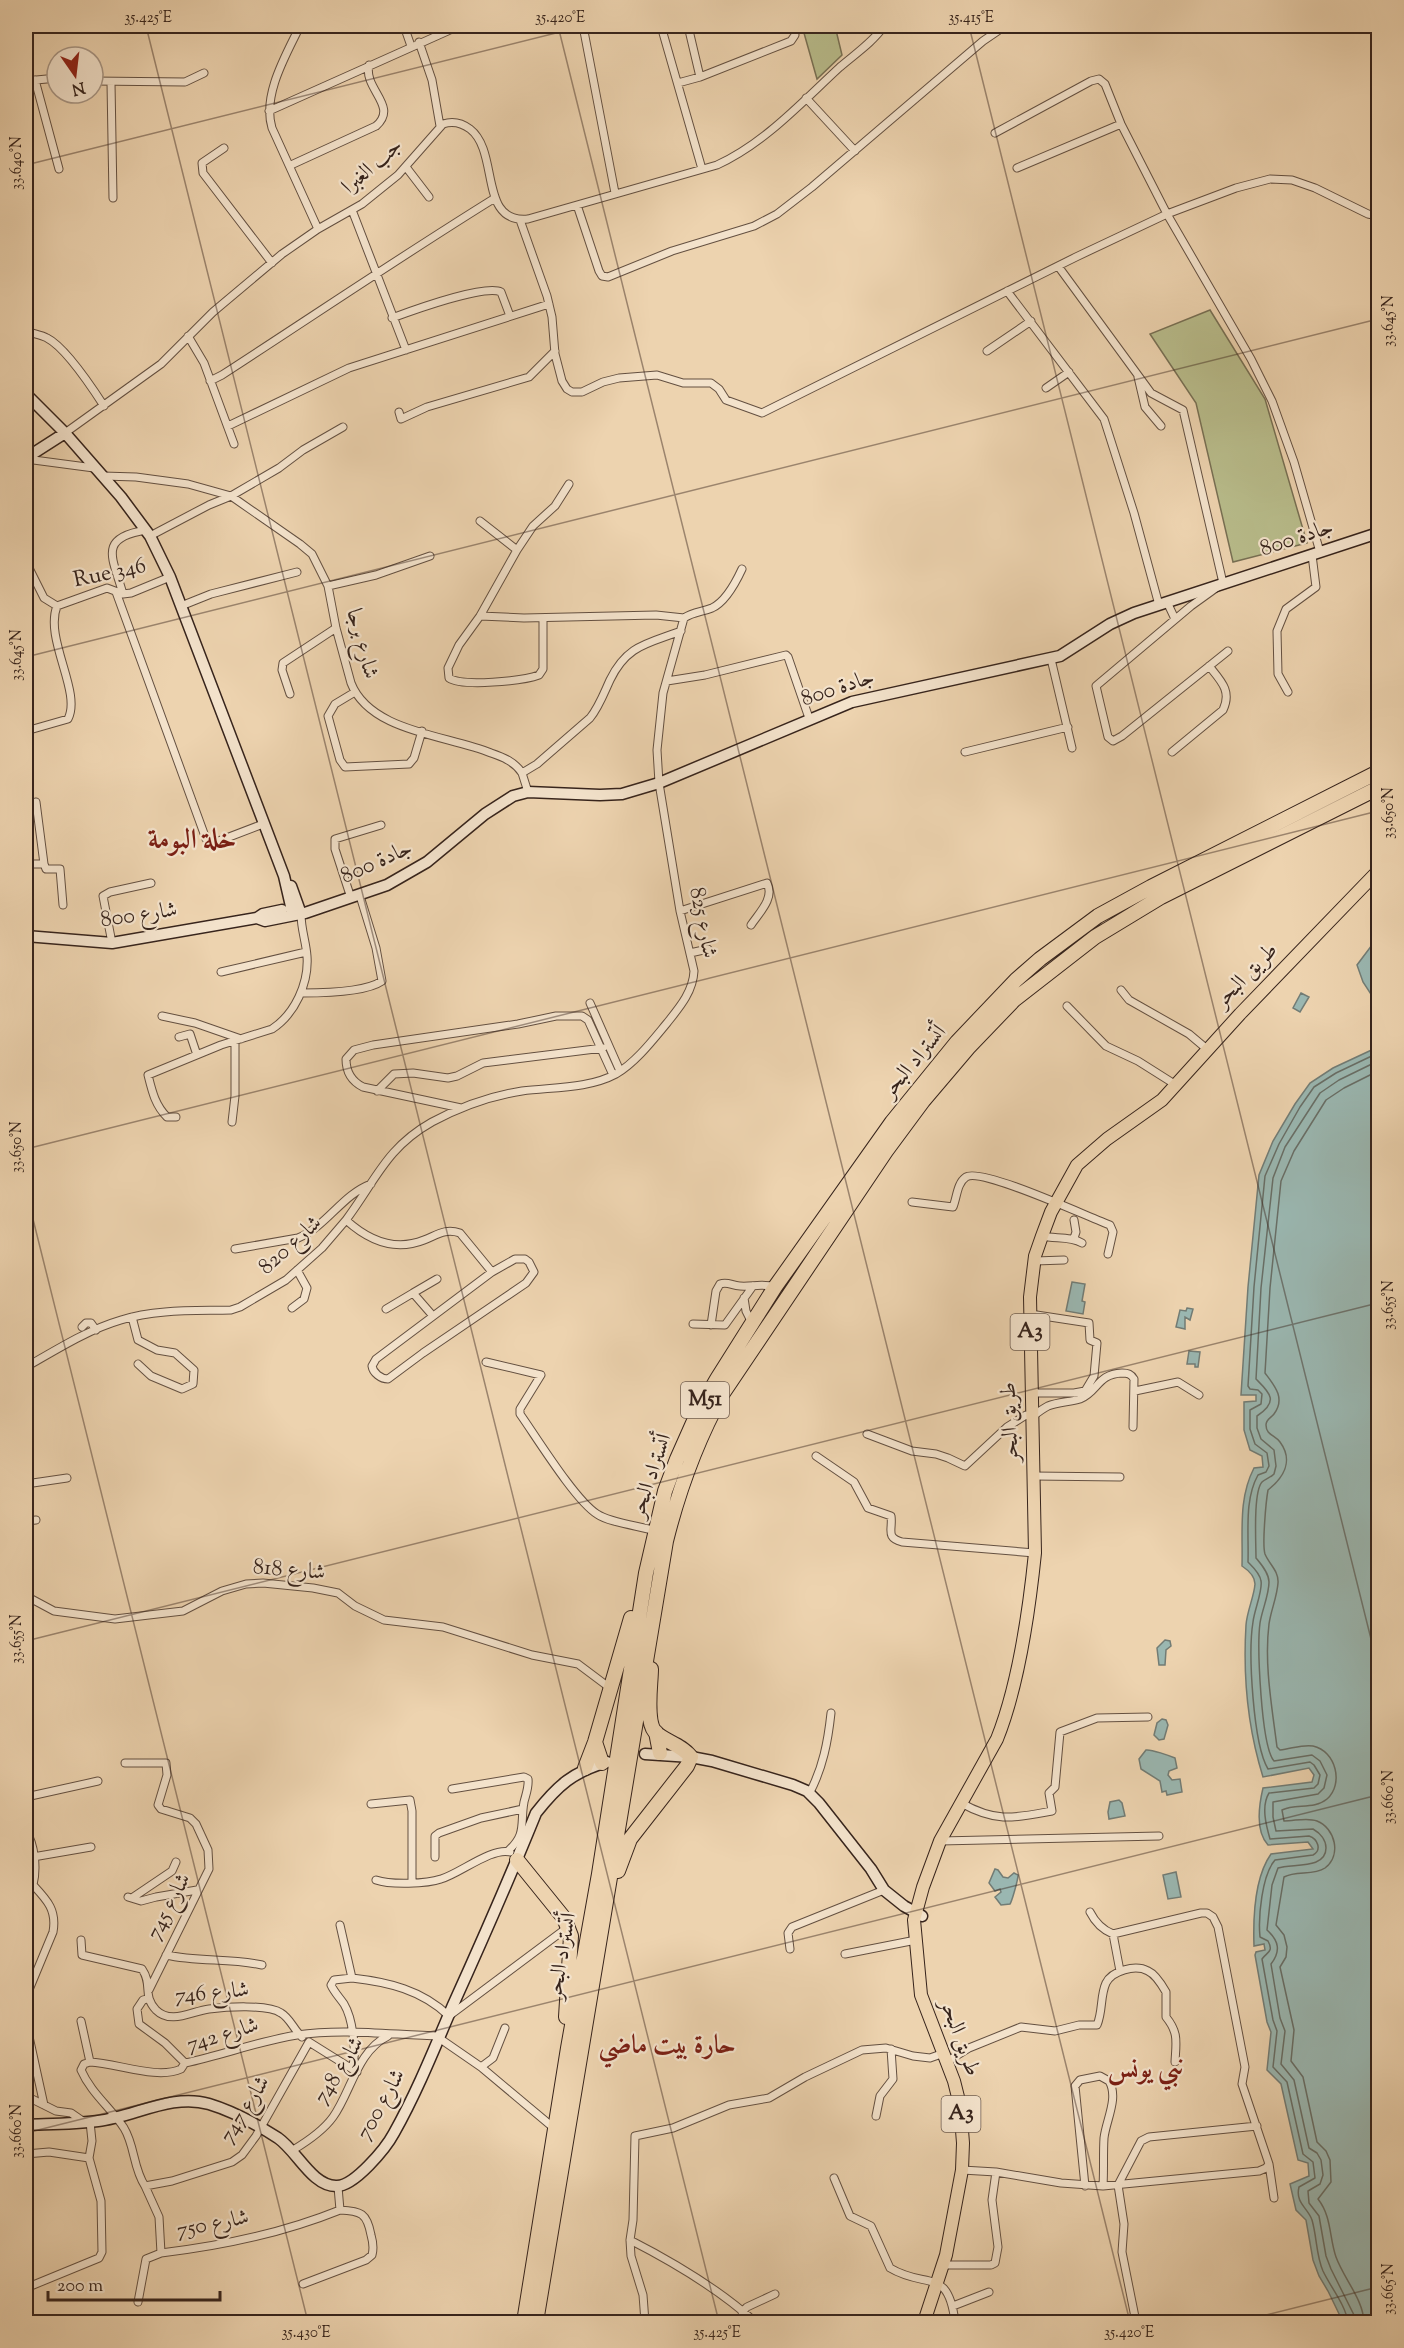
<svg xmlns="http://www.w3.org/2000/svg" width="1404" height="2348" font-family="'Sorts Mill Goudy',Amiri,serif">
  <rect width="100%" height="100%" fill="#edd3af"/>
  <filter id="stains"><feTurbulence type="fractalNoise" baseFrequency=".00333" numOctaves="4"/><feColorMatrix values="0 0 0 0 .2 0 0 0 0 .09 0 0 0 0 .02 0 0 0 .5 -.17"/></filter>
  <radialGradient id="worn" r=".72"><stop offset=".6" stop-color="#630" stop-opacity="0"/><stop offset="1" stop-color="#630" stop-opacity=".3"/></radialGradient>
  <!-- green -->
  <path fill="#b8bc8b" stroke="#787054" stroke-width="1.5" d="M802 26H835L842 55 817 79Z
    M1210 310 1265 399 1307 543 1233 562 1196 403 1150 334Z"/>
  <!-- water -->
  <path fill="#9ab7b1" stroke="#727c75" stroke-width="1.5" d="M1378 937V1005L1363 982 1357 965Z
    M1301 993 1309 997 1300 1012 1293 1008Z
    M1378 1047V2322H1343L1328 2291 1319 2276 1313 2260 1306 2220 1296 2210 1290 2184 1309 2176 1308 2163 1298 2160 1281 2084 1267 2070 1271 2032 1267 2022 1255 1955 1256 1952 1265 1950 1264 1944 1254 1946C1253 1917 1254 1878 1271 1854L1313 1849 1308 1842 1268 1845C1255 1831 1259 1805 1263 1788L1312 1782 1314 1775 1309 1768 1263 1777C1248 1729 1243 1675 1246 1625 1247 1611 1254 1597 1255 1584 1255 1576 1248 1570 1242 1566 1243 1532 1238 1499 1254 1468L1263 1467 1262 1456 1250 1450 1244 1430V1402L1256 1401V1395H1241L1248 1287 1259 1175 1273 1141 1295 1104 1310 1083 1333 1068Z
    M1072 1282 1085 1284 1082 1301 1085 1302 1083 1314 1066 1311Z
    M1187 1308 1193 1309 1190 1320 1185 1317V1329L1176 1327 1180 1310 1186 1311Z
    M1189 1351 1200 1352 1198 1367H1195V1364H1187Z
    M1165 1640 1170 1641 1171 1646 1166 1650 1165 1665H1159L1157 1648Z
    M1162 1719 1166 1720 1168 1725 1164 1739 1159 1740 1154 1735 1157 1723Z
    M1146 1750C1151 1749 1170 1756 1175 1758L1177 1768 1169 1771 1168 1775 1172 1780 1180 1779 1182 1792 1167 1795 1166 1791 1162 1792 1160 1781 1141 1769 1139 1759Z
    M1119 1800 1122 1803 1125 1816 1109 1819 1108 1812 1110 1802Z
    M995 1869 998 1870 1003 1877 1008 1878 1014 1873 1018 1875C1018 1880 1012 1901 1010 1904L1001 1905 995 1897 1001 1892 1000 1889 995 1891 989 1883Z
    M1176 1872 1181 1897 1168 1899 1163 1875Z"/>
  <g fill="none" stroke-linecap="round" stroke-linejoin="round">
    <!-- shore -->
    <path stroke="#686e66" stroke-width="1.5" d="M1348 2322C1345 2304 1331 2288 1323 2271 1316 2255 1317 2237 1312 2220 1308 2208 1295 2203 1299 2187L1315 2178 1313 2162 1303 2154 1287 2082 1273 2067 1277 2031 1273 2020 1262 1959C1267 1952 1274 1952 1268 1941L1260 1937C1258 1917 1262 1875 1275 1860L1313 1855C1322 1850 1318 1839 1309 1836L1270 1839C1266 1825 1261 1806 1269 1793L1314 1788 1318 1784 1320 1775 1314 1765 1310 1762 1268 1769C1253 1744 1248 1652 1253 1622 1254 1611 1263 1590 1261 1581 1260 1573 1253 1567 1248 1562 1249 1533 1244 1500 1258 1475L1266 1472 1269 1466 1267 1453 1255 1444 1250 1429V1410L1261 1404 1262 1394 1258 1390 1250 1389 1248 1386 1254 1287 1265 1176 1279 1144 1300 1107 1314 1087 1336 1073 1378 1053
      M1355 2322 1354 2315 1331 2269 1326 2256 1319 2216 1309 2203 1308 2191 1320 2184 1323 2175 1321 2160 1317 2153 1309 2148 1294 2080 1281 2064 1285 2031 1280 2018 1271 1964C1281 1951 1279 1941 1267 1930L1272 1885 1278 1868C1291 1863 1326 1870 1326 1848 1326 1840 1320 1833 1313 1829L1276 1831 1273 1817V1802L1318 1794 1324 1788 1327 1775 1320 1761 1312 1755 1274 1761C1261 1746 1257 1646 1260 1623 1262 1610 1269 1595 1269 1582 1269 1573 1261 1564 1256 1558 1256 1543 1253 1492 1262 1482 1265 1479 1270 1478 1274 1474L1276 1466 1274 1450 1261 1439 1257 1428V1416C1280 1401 1269 1392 1256 1379L1261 1288 1273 1178 1285 1147 1320 1093 1339 1080 1378 1061
      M1364 2322C1363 2299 1344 2279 1336 2257 1329 2237 1332 2217 1318 2199L1331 2182 1330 2160 1326 2151 1317 2142 1303 2077 1291 2061 1294 2030 1280 1967 1286 1957 1287 1947 1284 1935 1276 1925 1284 1877C1296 1870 1313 1876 1325 1868 1342 1855 1335 1828 1317 1821 1307 1817 1295 1821 1284 1821L1282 1810C1295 1803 1314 1810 1327 1799 1344 1784 1336 1751 1313 1746 1303 1744 1291 1749 1280 1750L1277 1747C1272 1707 1264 1664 1269 1624 1271 1610 1277 1597 1278 1583 1279 1571 1269 1564 1265 1554 1262 1545 1266 1501 1268 1490 1283 1478 1294 1461 1280 1442 1275 1435 1266 1435 1266 1425 1266 1419 1271 1418 1274 1414 1286 1398 1274 1385 1265 1373L1270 1288 1281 1181 1294 1151 1326 1100 1344 1088 1378 1071"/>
    <defs>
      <path id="minor" d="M300 26C286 55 262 95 272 128L318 229
        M404 26 411 46
        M583 26 615 193
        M661 26 702 169
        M688 26 700 77
        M419 42 432 80 440 126
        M35 80 59 169
        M26 81 57 78
        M93 81 185 82 204 73
        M111 83 113 198
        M678 83 700 77 791 41 795 35 793 26
        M806 98 855 151
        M269 111 459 26
        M995 133 1091 81 1099 79 1105 84 1121 124 1167 214 1251 359 1272 401 1294 462 1320 552
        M224 148 202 163 203 173 272 263
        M291 165 376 126C399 106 363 89 369 65
        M406 167 429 197
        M1017 168 1121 124
        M577 205 599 271 602 276 608 277 672 251 754 226 777 214 812 187 983 41 1005 26
        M352 210 406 350
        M520 220 547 296 552 317 555 354 562 381 567 389 572 392H582L603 382 619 378 657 375 683 383H711L719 389 726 400 762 413 1076 257 1167 214 1236 188 1270 179 1292 180 1315 188 1368 214 1378 216
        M1058 266 1151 393 1183 410 1223 583 1191 606 1096 686 1108 737 1113 741 1122 736 1228 651
        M1007 291 1104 419 1134 513 1159 605
        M392 318C411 311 485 284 501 292L510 316
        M29 332C35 334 42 335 47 338 65 347 93 389 104 406
        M188 336 204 363 234 444
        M987 351 1031 321
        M1138 377 1145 407 1161 426
        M210 381 222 375C313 316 403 255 495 198
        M1046 388 1069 372
        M399 412 401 419 427 407 529 377 555 351
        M228 426 349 368 549 304
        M65 433 161 364 213 312 282 254 318 229 362 204 398 175 443 124C452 121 462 123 470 129 500 152 478 224 528 219L717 165C765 143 802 102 840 67 855 54 873 42 884 26
        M26 459 94 468
        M103 476 136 477 188 484 231 496 300 544 312 554 328 586 336 628 351 683C370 732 447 735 491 753 503 757 515 762 522 773
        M480 521 517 550
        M150 536 209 505 231 496 279 468 303 450 343 427
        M26 562 44 598 57 606C44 639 82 692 68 719L26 731
        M328 586 376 575 430 556
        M116 592 206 839 216 842 263 824
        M123 594C113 558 97 538 146 530
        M1167 602 1175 619
        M57 606 107 588 123 594 131 593 170 577
        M181 606 211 594 297 572
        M480 616 524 618 656 615 684 618
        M543 618V669L539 675C523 681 462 687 449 678L448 668 459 645 480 616 517 550 533 526 555 506 569 484
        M1051 659 1072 748
        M667 681 705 675 786 655 788 657 809 718
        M355 692 335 704 328 716 340 760 345 767 409 764 414 758 422 731
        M1288 692 1278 674 1277 631 1286 609 1316 587 1312 555
        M290 694 282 670 283 663 336 628
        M965 752 1068 727
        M1172 752 1223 710C1232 691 1221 681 1209 666
        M528 792 522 773 537 764 590 718C599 707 604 693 610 680 627 645 647 644 681 631
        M36 802 44 864 46 869H60L63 905
        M26 864H44
        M351 898 335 849V839L381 825
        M680 911 767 883C775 898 759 913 751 925
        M112 943 103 896 110 892 151 883
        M690 953 708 949
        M26 959 30 936
        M221 972 306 952
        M1121 990 1129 1000 1189 1034 1208 1050
        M302 993C322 993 366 992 382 981L376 948 360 896
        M590 1003 620 1071
        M1067 1006 1106 1046 1138 1061 1176 1085
        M162 1016 195 1023 241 1039
        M179 1037 190 1034 197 1055
        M377 1091 394 1074 413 1073 448 1078 457 1076 483 1063 603 1048
        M461 1108 363 1087C351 1081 346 1072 346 1059L354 1050 373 1045 518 1024 556 1016H582L588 1020 613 1075
        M176 1117H167C155 1105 152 1091 148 1075L221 1045 272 1029C295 1014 309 983 307 956 306 942 301 929 301 914
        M232 1122 235 1096V1040
        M912 1202 953 1207C957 1197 957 1183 966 1177 981 1167 1088 1217 1110 1225L1113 1232 1108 1254
        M346 1220C376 1180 386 1148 432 1122 460 1107 490 1096 522 1091 552 1087 588 1089 616 1074 636 1062 652 1041 667 1023 679 1008 693 992 694 971L680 911 659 783 657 750 663 693 684 618C693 612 702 612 712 608 725 602 736 582 742 569
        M1074 1220 1076 1232 1074 1238
        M1042 1236C1055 1239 1071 1236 1082 1243
        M235 1249 298 1238C327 1226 342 1195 371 1184
        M515 1259H525L529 1262 534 1272 526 1283 423 1353 388 1379C381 1379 373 1373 372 1366L376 1359 492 1272Z
        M1035 1261 1064 1260
        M413 1293 437 1279
        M744 1298 746 1311 752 1323
        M292 1308 304 1299 307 1288 297 1270
        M386 1309 413 1293 433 1316
        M1030 1314 1089 1323 1090 1340 1097 1343 1094 1376 1085 1391 1074 1393H1031
        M132 1317 138 1340 157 1350 175 1353 194 1370 193 1384 182 1389 151 1376 138 1364
        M693 1324 725 1325 753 1286
        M711 1325 716 1291 720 1284C728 1281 732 1286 740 1286 752 1287 762 1283 775 1287
        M82 1327 86 1323H91L96 1330
        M486 1362 541 1375 520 1409V1414C537 1438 575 1500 597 1514 610 1523 640 1526 656 1531
        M26 1367C56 1350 87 1330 121 1320 156 1309 195 1311 231 1310L240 1307 286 1280 322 1248 346 1220C368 1240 394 1252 424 1240 437 1235 445 1228 460 1233L492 1272
        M1135 1391 1178 1382 1199 1395
        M867 1434 912 1451 936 1454 948 1458 965 1466 1007 1427 1026 1415 1032 1417C1037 1413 1042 1409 1048 1406 1058 1402 1070 1402 1080 1399 1098 1392 1097 1374 1122 1373 1128 1373 1131 1374 1134 1379L1133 1427
        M816 1456 854 1482 868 1508 891 1516C893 1530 885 1537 902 1542L1035 1553
        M1034 1476 1120 1477
        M26 1484 67 1478
        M26 1521 36 1520
        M26 1596 54 1611 115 1619 183 1611 222 1591 246 1584 263 1583 313 1588 338 1593 355 1606 384 1620 443 1627 532 1655 578 1664 610 1688
        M125 1763H166L167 1775 158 1805 161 1809 190 1818 196 1824 208 1850 209 1869 149 1990
        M452 1789 524 1777 528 1779C529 1787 526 1794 524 1802 520 1824 527 1834 508 1851
        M809 1794C823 1768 828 1741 831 1713
        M26 1797 98 1781
        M961 1803C997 1823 1014 1818 1052 1811L1049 1793 1055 1787 1060 1732 1097 1718 1148 1717
        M371 1804 410 1800 412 1811V1881
        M26 1831C35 1845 37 1869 33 1885
        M940 1841 1159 1836
        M33 1857 91 1847
        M435 1857V1836L439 1833 481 1818 523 1809
        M376 1880C390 1885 427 1884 441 1879 459 1874 492 1847 510 1852
        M128 1897 141 1901 156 1897 197 1890
        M132 1898 172 1871 176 1862
        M340 1925 352 1978C388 1982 422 1990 449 2016L568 1927
        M1113 1934 1120 1971
        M81 1940 82 1955 142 1969C153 1985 142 1995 156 2010 171 2025 192 2011 209 2009 225 2007 268 2004 281 2013 290 2018 294 2030 302 2037
        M790 1949 788 1933 792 1927 884 1890
        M845 1954 916 1940
        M166 1955C198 1962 231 1958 262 1965
        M26 1997 53 1932C57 1910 47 1900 33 1885
        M147 1999 143 2000 137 2009 139 2024 165 2043 185 2063
        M81 2021 90 2062
        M26 2023 44 2105
        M439 2038 481 2067 555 2129
        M948 2061 969 2048 1021 2027 1055 2031 1079 2025H1097C1103 2011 1100 1996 1106 1983 1112 1971 1135 1964 1148 1971 1155 1974 1162 1985 1166 1992V2017C1179 2033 1176 2042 1175 2062
        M481 2067 493 2058 505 2028
        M352 2069C357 2053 353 2019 344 2004 340 1998 334 1992 331 1985L334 1980 352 1978
        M357 2072 309 2042 256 2136 242 2155 232 2162 172 2181 145 2186C133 2168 135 2146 124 2128 111 2108 91 2093 81 2070L84 2064 90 2062C117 2063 157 2080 181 2069L185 2063C223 2055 259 2041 297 2035 344 2028 393 2035 440 2036
        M26 2096 56 2111 71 2113 84 2122
        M876 2116 880 2096 893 2079 891 2049
        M293 2150C308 2141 323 2131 333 2117 351 2092 357 2051 388 2036
        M26 2154 49 2152 89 2158
        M1269 2164 1274 2198
        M962 2170 996 2172 1061 2183 1103 2186 1259 2171 1266 2168 1269 2164 1242 2084 1245 2067 1218 1927 1213 1917 1207 1913H1201L1113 1934C1103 1930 1095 1922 1090 1912
        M834 2178 850 2216 871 2226 890 2268C927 2290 948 2266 955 2322
        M145 2186 159 2217 161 2253C221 2246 283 2233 340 2210L338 2187
        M1085 2186 1075 2086 1080 2080 1100 2076 1109 2081C1119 2098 1106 2120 1104 2138 1103 2154 1104 2170 1103 2186
        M630 2240C673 2262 719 2289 755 2322
        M947 2265H991L995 2263 998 2247 992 2200 996 2172
        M303 2284 366 2260 372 2255C374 2248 373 2242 371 2235 367 2213 361 2211 340 2210
        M26 2288 99 2258 102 2252 101 2201 89 2158 92 2141 90 2122
        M138 2302 146 2259 161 2253
        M953 2306 989 2292
        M742 2312 747 2307 775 2294
        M645 2322 643 2295 631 2256 630 2240 633 2220 635 2136 673 2128 729 2105 769 2098 805 2077 862 2050 886 2048 913 2056 930 2058 944 2053
        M1136 2322 1122 2252 1124 2224 1118 2185 1141 2141 1149 2137 1257 2126"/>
      <path id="secondary" d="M26 394 65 433 121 497 150 536 170 577 284 876 293 915
        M26 458 65 433
        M291 886 301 914
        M257 918 265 921 305 913 387 885 427 862 485 814 513 796 528 792 600 795 622 794 659 783 852 702 1060 656 1110 624 1134 613 1378 533
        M26 936 112 943 257 918 263 914 282 910
        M645 1754 691 1757 712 1761 793 1785 807 1791 819 1803 871 1869 884 1890 904 1906 922 1916
        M26 2125C49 2124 74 2124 98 2121 134 2117 172 2093 209 2104 232 2111 258 2125 278 2138 297 2151 312 2186 336 2186 354 2187 386 2148 394 2133 417 2092 435 2047 453 2005 482 1941 510 1877 536 1813 558 1785 573 1772 607 1762"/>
      <path id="trunk" d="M924 2322 946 2255 962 2170 963 2143 960 2105 954 2081 921 1995 914 1920 923 1887 940 1841 997 1739C1019 1684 1029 1612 1035 1553L1030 1297 1035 1256 1042 1236 1051 1212 1077 1165 1107 1139 1162 1100 1240 1014 1378 871"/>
      <path id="motorway" d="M656 1732 660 1753
        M595 1742 602 1763
        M585 1768 595 1742 631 1618
        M517 1860 564 1918 571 1936 566 2017
        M618 1871 630 1839 687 1766 691 1757C681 1744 665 1742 655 1732 645 1720 651 1684 651 1669
        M524 2322 568 2048 599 1874 646 1573 665 1491 677 1459 697 1414 717 1379 775 1287 892 1122 957 1042 1016 980 1040 959 1098 916 1151 887 1378 772
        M536 2322 666 1541C679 1489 697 1440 723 1393L886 1151 923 1101 968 1048 1014 1000 1095 937 1161 897 1378 788"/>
    </defs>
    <!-- minor casing -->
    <use href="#minor" stroke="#645041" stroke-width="9"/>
    <!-- secondary casing -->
    <use href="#secondary" stroke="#37241c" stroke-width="13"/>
    <!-- trunk casing -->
    <use href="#trunk" stroke="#37241c" stroke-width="14"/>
    <!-- motorway casing -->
    <use href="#motorway" stroke="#37241c" stroke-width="16"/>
    <!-- minor -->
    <use href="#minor" stroke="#f3e2cb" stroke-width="7"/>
    <!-- secondary -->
    <use href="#secondary" stroke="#f3e2cb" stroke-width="10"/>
    <!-- trunk -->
    <use href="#trunk" stroke="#edd3af" stroke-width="12"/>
    <!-- motorway -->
    <use href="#motorway" stroke="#edd3af" stroke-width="14"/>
  </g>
  <!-- ticks -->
  <path fill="none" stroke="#37241c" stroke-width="1.5" stroke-opacity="0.45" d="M146 26 719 2322M558 26 1130 2322M969 26 1378 1667M26 165 584 26M26 657 1378 319M26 1149 1378 811M26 1191 308 2322M26 1641 1378 1303M26 2133 1378 1795M1238 2322 1378 2287"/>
  <g text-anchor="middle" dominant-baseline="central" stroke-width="4.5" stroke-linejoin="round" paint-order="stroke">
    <!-- shield labels -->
    <g fill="#f3e2cb" stroke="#6f5d50" stroke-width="1.5">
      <rect x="1010.5" y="1314" width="39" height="36" rx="4.5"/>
      <rect x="681" y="1382" width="48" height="36" rx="4.5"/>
      <rect x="941.5" y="2096" width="39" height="36" rx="4.5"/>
    </g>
    <g font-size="21" font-weight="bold" fill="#37241c">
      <text x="1030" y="1332">A3</text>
      <text x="705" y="1400">M51</text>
      <text x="961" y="2114">A3</text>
    </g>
    <!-- street labels -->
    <g font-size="22" fill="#37241c" stroke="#f3e2cb">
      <text transform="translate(373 167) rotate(-41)">جب الغبرا</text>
      <text transform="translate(1297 539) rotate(-18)">جادة 800</text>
      <text transform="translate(110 574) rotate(-12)">Rue 346</text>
      <text transform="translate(361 644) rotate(75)">شارع برجا</text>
      <text transform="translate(838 689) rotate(-18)">جادة 800</text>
      <text transform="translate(377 863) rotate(-24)">جادة 800</text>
      <text transform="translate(139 916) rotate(-8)">شارع 800</text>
      <text transform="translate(702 923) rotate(79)">شارع 825</text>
      <text transform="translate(1247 976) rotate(-46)">طريق البحر</text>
      <text transform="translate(915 1062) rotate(-50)">أتستراد البحر</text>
      <text transform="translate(291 1246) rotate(-42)">شارع 820</text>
      <text transform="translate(1011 1422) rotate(-92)">طريق البحر</text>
      <text transform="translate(652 1476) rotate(-71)">أتستراد البحر</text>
      <text transform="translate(289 1571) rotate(5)">شارع 818</text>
      <text transform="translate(170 1907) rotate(-63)">شارع 745</text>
      <text transform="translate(563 1956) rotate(-80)">أتستراد البحر</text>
      <text transform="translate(212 1994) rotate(-5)">شارع 746</text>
      <text transform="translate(223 2036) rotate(-17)">شارع 742</text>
      <text transform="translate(959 2038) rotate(70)">طريق البحر</text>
      <text transform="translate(340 2071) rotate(-58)">شارع 748</text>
      <text transform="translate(382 2105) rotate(-61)">شارع 700</text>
      <text transform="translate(246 2110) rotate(-58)">شارع 747</text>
      <text transform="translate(213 2225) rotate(-11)">شارع 750</text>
    </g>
    <!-- quarter labels -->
    <g font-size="26" font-weight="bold" fill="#7a1f14" stroke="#f3e2cb">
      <text x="667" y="2046">حارة بيت ماضي</text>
      <text x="1146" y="2070">نبي يونس</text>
    </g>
    <!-- district labels -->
    <g font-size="28" font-weight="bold" fill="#7a1f14" stroke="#f3e2cb">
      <text x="192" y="841">خلة البومة</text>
    </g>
  </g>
  <!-- margin -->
  <rect width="1404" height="2348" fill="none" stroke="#edd3af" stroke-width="66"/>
  <!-- north arrow -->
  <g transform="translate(75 75) rotate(166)"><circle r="28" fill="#f3e2cb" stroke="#a89685" stroke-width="1.5"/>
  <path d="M0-4.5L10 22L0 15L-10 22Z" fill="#8f2418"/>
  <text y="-9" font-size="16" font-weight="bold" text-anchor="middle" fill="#37241c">N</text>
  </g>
  <!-- scale -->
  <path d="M48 2291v9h172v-9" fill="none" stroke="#37241c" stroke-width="3"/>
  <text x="57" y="2291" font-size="18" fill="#37241c" stroke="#f3e2cb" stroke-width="4.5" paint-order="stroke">200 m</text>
  <rect x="33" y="33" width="1338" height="2282" fill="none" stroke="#37241c" stroke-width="2"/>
  <g font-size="15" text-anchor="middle" fill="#37241c">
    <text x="148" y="22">35.425°E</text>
    <text x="560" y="22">35.420°E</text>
    <text x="971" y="22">35.415°E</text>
    <text transform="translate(16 163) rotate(-90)" y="5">33.640°N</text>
    <text transform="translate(1388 321) rotate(-90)" y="5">33.645°N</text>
    <text transform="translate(16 655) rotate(-90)" y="5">33.645°N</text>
    <text transform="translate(1388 813) rotate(-90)" y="5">33.650°N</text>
    <text transform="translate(16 1147) rotate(-90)" y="5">33.650°N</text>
    <text transform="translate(1388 1305) rotate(-90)" y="5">33.655°N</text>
    <text transform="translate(16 1639) rotate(-90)" y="5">33.655°N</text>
    <text transform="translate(1388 1797) rotate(-90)" y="5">33.660°N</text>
    <text transform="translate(16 2131) rotate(-90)" y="5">33.660°N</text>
    <text transform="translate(1388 2289) rotate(-90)" y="5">33.665°N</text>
    <text x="306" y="2337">35.430°E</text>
    <text x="717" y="2337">35.425°E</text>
    <text x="1129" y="2337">35.420°E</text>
  </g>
  <rect width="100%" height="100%" filter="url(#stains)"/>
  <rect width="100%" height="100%" fill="url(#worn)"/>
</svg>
